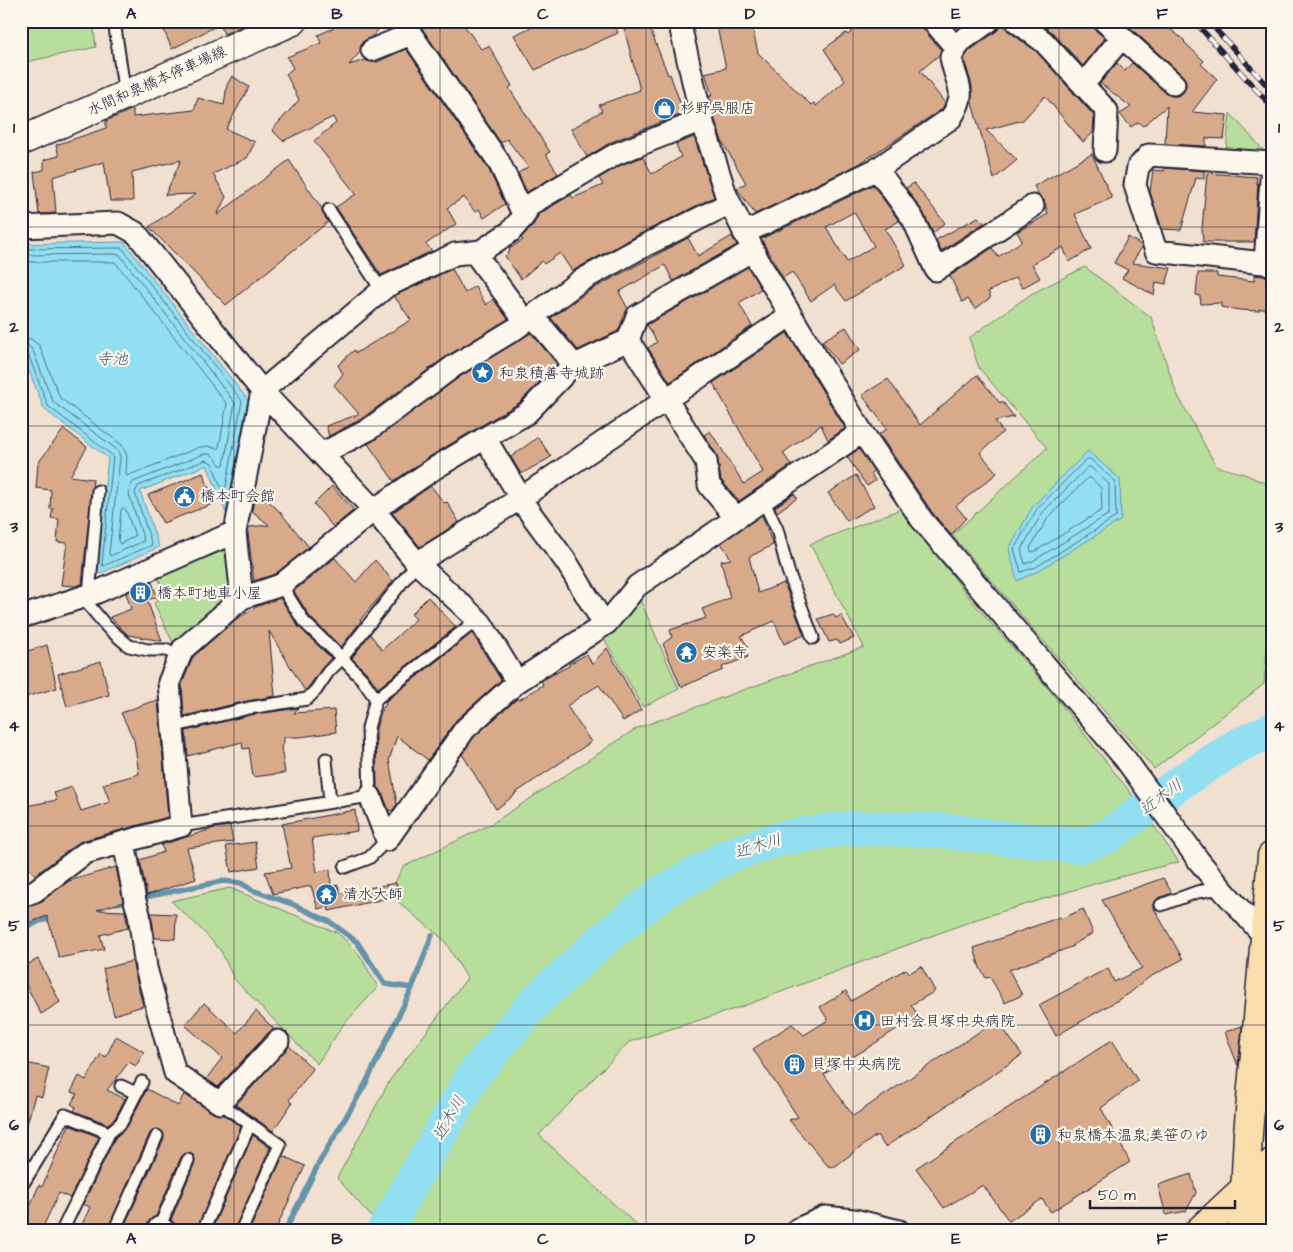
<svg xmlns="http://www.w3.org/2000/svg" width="1293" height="1252" font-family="'Architects Daughter','Klee One',sans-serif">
  <rect width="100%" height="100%" fill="#f1e0cf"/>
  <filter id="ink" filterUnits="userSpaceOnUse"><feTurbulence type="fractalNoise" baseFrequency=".02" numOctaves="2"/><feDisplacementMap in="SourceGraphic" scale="10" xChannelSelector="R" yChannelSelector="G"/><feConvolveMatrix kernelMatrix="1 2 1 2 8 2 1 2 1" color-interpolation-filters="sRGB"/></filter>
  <g filter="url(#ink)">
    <!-- green -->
    <path fill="#b7de9a" stroke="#6c806a" d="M21 21H93L96 47 21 63Z
      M1230 113 1265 152 1226 150Z
      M1085 267 1151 317 1176 392 1216 466 1244 474 1272 486V592L1264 684 1154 769 952 535 1047 448 979 368 969 338 1031 294Z
      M901 509 976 606 1048 688 1130 792 1179 862 1104 881 977 919 738 1008 629 1042 539 1135 643 1231H384L337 1178 390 1080 467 978 444 940 389 894 403 867 493 823 637 728 864 647 810 544Z
      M230 548 231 596 176 649 154 603 165 594 158 577Z
      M639 597 679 689 643 707 602 635Z
      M230 888 338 933 359 954 378 987 343 1025 317 1064 234 979 221 951 202 930 171 901Z"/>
    <!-- water -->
    <path fill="#92dff2" stroke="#6593a9" d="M124 242 248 400 226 513 207 465 140 491 159 547 95 576 108 458 44 409 21 350 22 244Z
      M1088 451 1120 479 1121 520 1038 571 1017 581 1009 549 1033 506Z"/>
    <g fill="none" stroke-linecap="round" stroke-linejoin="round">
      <!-- shore -->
      <path stroke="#4f6e84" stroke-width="1" d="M21 249 122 248 242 401 226 487H221L212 463 206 460 138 486 135 493 152 545 103 566 102 564 113 456 48 406 28 354 25 351H21
        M21 255 119 254 235 403 224 465H220C216 458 213 453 204 454L133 482 130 487 129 494 144 541 110 556 109 553 120 459 119 453 115 448 53 402 33 351 28 345 21 344
        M21 262H115L227 404 219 447 217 449 208 446 200 447 127 476 126 473 127 456 122 445 60 398 39 345 31 339 21 337
        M1087 459H1090L1115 481 1116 517 1036 567 1021 572 1014 549 1037 509Z
        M1090 467 1109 484V514L1033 561 1025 564 1021 550 1042 513 1087 468Z
        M1088 478H1091L1101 488 1102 510 1034 552 1031 551 1030 548 1048 518Z
        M124 508 126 510 135 536 120 544 118 541 121 510Z"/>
      <!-- stream -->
      <path stroke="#6593a9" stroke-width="5.5" d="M116 903 223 881 241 883 252 890 292 904 330 922 357 942 385 984 412 988
        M21 931 39 921 54 918
        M285 1231 320 1161 366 1083 412 988 432 935"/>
      <!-- river -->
      <path stroke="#92dff2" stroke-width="35" d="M384 1231 474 1074 536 1001 600 942 663 892 728 856 782 838 849 828 936 830 1080 846 1108 836 1178 784 1237 746 1272 730"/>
    </g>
    <!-- building -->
    <path fill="#d9aa8a" stroke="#22223b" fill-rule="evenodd" d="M160 21H254L224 34 220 24 172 49Z
      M330 21H385L373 36 362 42 360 52 349 65 365 60 371 62H377L406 49 488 168 505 204 484 218 479 209 475 212 464 197 447 208 456 224 426 244 432 251 381 275 336 207 356 194 314 141 336 123 333 117 283 141 272 130 299 100 286 74 293 68 287 57 321 43 318 35 334 28Z
      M417 21H461L481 49 489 46 512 86 509 88 550 152 546 154 558 174 527 192 518 173 528 167 507 139 501 143Z
      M545 21H613L618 33 535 70 514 35Z
      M644 21H647L668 75 670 74 682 108 686 107 687 112 611 142 587 157 571 129 602 111 599 105 640 90 624 28Z
      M862 21H921L923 29 941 50 939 55 920 71 945 103 942 109 859 164 755 214 738 190 737 188 746 183 722 141 714 117 709 96H712L705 73 726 68 717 27 751 22 758 53 811 105 814 103 816 106 845 81 824 49 846 33 848 35Z
      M1001 21H1004L1005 26 1008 31 1036 51 1094 116 1093 133 1083 142 1045 96 1023 120 986 130 1017 160 994 179 972 103V86L964 59 969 51 997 31 1000 27Z
      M1037 21H1092L1095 30 1105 38 1083 66 1053 33Z
      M1123 21H1160L1185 41 1184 42 1204 61 1201 64 1217 79 1192 112 1227 115 1224 139 1206 138V146L1165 144 1167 106 1143 126 1138 122 1131 127 1120 114 1131 107 1100 83 1117 63 1125 71 1132 63 1166 93 1171 96H1177L1183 93 1186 87V81L1182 75Z
      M232 76 249 87 226 129 255 142 247 158 213 174 226 197 217 215 289 160 322 209 323 214 328 222 226 305 149 227 196 194 165 195 181 160 132 172 133 201H110L104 162 53 177 56 213 39 214 34 172 44 170V160L59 156 56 145 106 128V121L133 109V117L194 110 198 98 224 105 227 85Z
      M694 137 714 197 636 236 572 271 560 253 544 264 542 261 521 279 505 256 510 251 509 249 523 240 521 238 534 224 539 214 571 195 573 198 603 185 599 178 621 165 643 157 652 174 681 157 676 144Z
      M1092 154 1112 198 1075 214 1091 249 1069 262 1063 247 1032 264 1040 278 1022 288 1016 277 988 292 991 297 975 309 968 299 962 302 950 276 992 248 998 257 1022 241 1017 232 1048 214 1044 200 1039 195 1034 186Z
      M1164 168 1204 171V179L1196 178 1181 230 1162 229 1150 192 1153 170 1164 171Z
      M1207 173 1257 177 1256 183H1258L1254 242H1203L1202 229Z
      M914 183 945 223 933 233 923 212 906 188Z
      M873 185 899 221 885 229 906 265 846 301 834 285 811 301 792 272 783 278 761 239ZM854 212 874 246 847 262 826 227Z
      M978 217 984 223 941 251 936 240Z
      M732 236 737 245 673 281 665 265 619 292 628 309 618 331 578 350 551 318 587 292 688 238 698 256Z
      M1128 237 1141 245 1142 247 1132 263 1171 268 1166 284 1156 282 1154 295 1122 278 1128 270 1114 263Z
      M748 267 761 289 739 303 752 326 670 382 648 348 657 342 647 325Z
      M452 269 465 293 475 286 486 305 493 299 508 319 447 356 361 419 329 436 326 426 359 414 334 385 343 374 338 365 354 350 356 353 411 320 394 296Z
      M1198 273H1217V277L1254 281V275L1272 277V309H1259V311L1240 310 1221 307V303L1201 304 1200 296 1196 295Z
      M846 327 860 350 839 364 822 341Z
      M531 333 557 364 519 403 429 457 394 481 368 444 461 376Z
      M787 333 845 428 828 440 821 425 783 453 791 465 739 501 721 480 717 455 704 435 710 431 744 484 763 472 713 383Z
      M977 375 1000 403 1002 401 1014 417 995 421 1003 432 980 453 997 473 956 506 966 518 951 535 932 512 879 434 887 429 862 395 888 379 920 425Z
      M64 429 87 447 70 476 93 479 82 584 76 586 61 585 67 543 57 542 59 519 51 518 53 509H50L51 490 36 488 38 463Z
      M538 437 551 457 521 474 511 457Z
      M859 449 874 471 871 473 875 481 867 486 847 457Z
      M203 473 215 503 163 523 148 495Z
      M856 475 874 506 847 521 828 493Z
      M332 486 354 510 333 527 314 504Z
      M431 486 444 503 447 502 459 522 420 547 392 513Z
      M256 489 280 512 309 547 275 574 254 581 248 533 249 527 269 525 252 511Z
      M794 494 797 498 777 512 775 507Z
      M762 515 773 545 749 557 758 593 784 583 804 635 784 644 774 621 741 636 748 647 745 649 748 657 722 667 723 670 681 687 663 644 672 637 670 630 706 618 702 609 730 598 721 561 731 559 721 543Z
      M335 558 356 582 375 560 393 581 360 620 361 621 341 647 310 617 294 591Z
      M152 582 157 597 147 600 162 641 128 635 110 617 131 609 126 593Z
      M428 597 456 627 378 688 368 674 352 658 370 634 382 650 416 619 411 614Z
      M280 598 299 627 331 658 322 668 310 685 305 691 269 631 275 696 247 701 184 716 182 684 193 657 235 620 258 606Z
      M833 614 836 618 841 615 854 638 840 644 837 640 829 642 818 619Z
      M472 633 501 680 456 720 428 760 397 736 389 760 397 804 393 810 389 811 382 792 377 786 376 729 381 711 386 704 385 702Z
      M47 645 57 688 25 697 21 681V653Z
      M607 648 641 710 623 721 599 685 581 696 567 706 591 742 514 794 515 795 496 809 462 754 474 737 518 698 519 700 543 685 541 681 569 666V664L587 654 592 664Z
      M101 661 109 695 67 707 58 674Z
      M158 701 168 817 81 841 35 875 27 866 21 868V807L57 800 54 793 72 787 81 811 110 802 103 784 139 774 134 740 121 713 150 702Z
      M298 708 294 713 334 710 336 732 300 737H284V743H283V746H281L285 773 253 777 249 748 243 749 242 742 188 756 186 731 250 715Z
      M355 810 357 831 312 838 317 872 330 869 331 887 338 885 340 893 396 883 398 896 329 911 328 906 318 909 311 886 273 894 265 872 291 868 282 824Z
      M230 826 233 842 187 848 196 879 147 895 140 860 164 852 161 845 215 828Z
      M255 842 259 867 231 872 226 846Z
      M116 867 123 902 97 910 125 911 128 928 100 935 104 949 59 958 47 916 21 926V908L42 901 69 881Z
      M1163 878 1172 893 1158 898 1152 905 1183 959 1148 978 1130 993 1056 1036 1039 1005 1108 968 1114 982 1142 968 1102 900Z
      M1083 909 1093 933 1073 945 1074 946 1009 970 1022 995 1005 1003 990 977 986 978 980 968 974 948 1060 917 1061 919Z
      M151 913 176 914 175 939 155 938Z
      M38 959 60 1002 41 1014 21 975V968Z
      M132 961 143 1006 114 1015 103 969Z
      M921 966 935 991 911 1005 918 1015 866 1049 824 1074 853 1116 997 1020 1022 1055 885 1147 877 1135 834 1167 828 1166 789 1120 798 1117 753 1049 792 1024 804 1035 828 1020 820 1007 846 991 851 1001 906 969 910 973Z
      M204 1003 237 1033 256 1011 274 1029 269 1032 218 1087 206 1079 222 1058 185 1025Z
      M1242 1026 1238 1066 1225 1032Z
      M116 1036 144 1052 136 1066 129 1062 107 1090 125 1099 115 1118 108 1124 74 1111 76 1107 71 1104 77 1094 71 1092 79 1076 86 1080 101 1054 106 1057Z
      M1112 1040 1138 1081 1101 1108 1130 1162 1051 1212 1042 1199 1009 1221 983 1185 944 1208 916 1168Z
      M289 1046 313 1069 289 1100 292 1103 273 1131 236 1105Z
      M26 1063 49 1068 42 1097 35 1095 26 1128H21V1081Z
      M147 1089 178 1106 184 1094 213 1113 224 1115 241 1127 196 1231H188L176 1225 171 1220 195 1162 194 1156 188 1153 181 1157 156 1216 151 1219 147 1224 146 1231H122L164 1139 163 1132 157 1129 150 1133 107 1231H79L90 1207 83 1204 115 1138 127 1127Z
      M69 1125 99 1137 70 1198 59 1193 41 1231H21L28 1214 27 1213 39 1185 42 1187Z
      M253 1135 270 1148 234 1231H211Z
      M283 1156 305 1166 275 1231H249Z
      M1191 1174 1196 1193 1186 1211 1166 1215 1158 1185Z"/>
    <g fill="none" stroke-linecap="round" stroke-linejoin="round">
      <defs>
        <path id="service" d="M114 21 125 95
          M329 210 382 291
          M763 500 777 529 788 571 813 638
          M89 595 98 491
          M82 597 107 627 129 646 148 650H168L179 659
          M376 699 477 620
          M172 727 249 708 307 699 316 690 328 672 342 658 417 563
          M326 759 330 802
          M181 826 370 796 368 728 376 699 362 679 342 658 304 622 281 585
          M345 867 369 858 387 840
          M1161 905 1197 892 1221 888
          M121 1086 136 1093
          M220 1103 280 1145 241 1231
          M21 1184 24 1182 65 1115 109 1133
          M159 1228 188 1160
          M62 1231 109 1133 121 1123 142 1082
          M114 1231 157 1136
          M203 1231 250 1124"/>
        <path id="minor" d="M402 21 499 162 524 216
          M679 21 702 120 726 195 760 264 862 432 922 520 1126 760 1199 861 1221 888 1265 937
          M933 21 956 48
          M1016 21 1044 42 1107 111 1105 151
          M1104 21 1174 84
          M372 50 411 34
          M1083 85 1122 37
          M1272 163 1149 155 1138 167 1135 185 1156 251 1272 264
          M877 169 913 219 936 270 1033 206
          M21 227 118 223 136 233 262 391 374 510 417 563 481 623 517 682
          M744 233 877 169 951 118C969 90 956 86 951 57L960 42 989 21
          M474 252 525 321
          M1265 263 1272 165
          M533 316 574 365
          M628 340 706 461 709 485 736 518
          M485 438 528 510 567 563 604 624
          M321 454 368 430 454 366 515 329 580 281 642 247 730 203
          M417 563 521 498 791 315
          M242 598 281 585 374 510 435 468 527 413 571 367 628 340 637 316 753 250
          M21 617 95 593 235 532
          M370 796 387 840 465 729 517 682 607 623 637 586 862 432
          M124 842 135 901 139 914 146 968 175 1073 220 1103 278 1041
          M21 896 35 891 85 853 181 826 169 682 183 649 242 598 235 532 262 391 387 286 455 254 481 251 510 232 524 216 529 205 616 154 702 120
          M158 1231 159 1228 165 1231
          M799 1231 798 1229 825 1217 854 1220 899 1231"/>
        <path id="secondary" d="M21 141 293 21"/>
        <path id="primary" d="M1199 1231 1272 1163
          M1240 1231 1272 1199
          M1243 1231 1248 1134 1272 856"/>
      </defs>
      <!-- service casing -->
      <use href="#service" stroke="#22223b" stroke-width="15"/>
      <!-- minor casing -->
      <use href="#minor" stroke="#22223b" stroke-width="25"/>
      <!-- secondary casing -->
      <use href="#secondary" stroke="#22223b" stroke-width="31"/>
      <!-- primary casing -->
      <use href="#primary" stroke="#22223b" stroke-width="31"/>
      <!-- service -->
      <use href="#service" stroke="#fbf7ec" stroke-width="11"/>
      <!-- minor -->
      <use href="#minor" stroke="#fbf7ec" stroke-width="21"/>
      <!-- secondary -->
      <use href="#secondary" stroke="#fbf7ec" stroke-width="28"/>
      <!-- primary -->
      <use href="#primary" stroke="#f9deab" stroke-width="28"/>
      <defs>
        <path id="rail" d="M1194 21 1272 107
          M1208 21 1272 91"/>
      </defs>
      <!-- rail casing -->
      <use href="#rail" stroke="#22223b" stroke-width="5.5"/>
      <!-- rail -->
      <use href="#rail" stroke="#fbf7ec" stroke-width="4" stroke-dasharray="11" stroke-linecap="butt"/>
    </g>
  </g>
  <!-- grid -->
  <path fill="none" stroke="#22223b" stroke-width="1" stroke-opacity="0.55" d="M234 21V1231M440 21V1231M646 21V1231M853 21V1231M1059 21V1231M21 227H1272M21 426H1272M21 626H1272M21 826H1272M21 1025H1272"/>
  <!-- icons -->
  <defs>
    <symbol id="shop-disc" viewBox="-11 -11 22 22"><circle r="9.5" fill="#1f6fb2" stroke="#fbf7ec"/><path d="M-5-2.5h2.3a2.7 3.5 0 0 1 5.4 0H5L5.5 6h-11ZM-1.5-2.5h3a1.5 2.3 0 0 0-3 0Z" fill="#fff"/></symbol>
    <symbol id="sight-disc" viewBox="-11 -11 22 22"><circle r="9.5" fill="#1f6fb2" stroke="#fbf7ec"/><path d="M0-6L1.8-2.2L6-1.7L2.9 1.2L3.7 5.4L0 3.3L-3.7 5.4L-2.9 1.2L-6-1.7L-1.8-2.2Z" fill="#fff"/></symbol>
    <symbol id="civic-disc" viewBox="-11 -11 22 22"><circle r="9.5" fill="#1f6fb2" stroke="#fbf7ec"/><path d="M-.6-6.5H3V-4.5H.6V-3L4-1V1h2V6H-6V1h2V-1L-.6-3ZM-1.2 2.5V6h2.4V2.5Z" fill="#fff"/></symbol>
    <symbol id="building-disc" viewBox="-11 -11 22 22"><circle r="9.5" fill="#1f6fb2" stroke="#fbf7ec"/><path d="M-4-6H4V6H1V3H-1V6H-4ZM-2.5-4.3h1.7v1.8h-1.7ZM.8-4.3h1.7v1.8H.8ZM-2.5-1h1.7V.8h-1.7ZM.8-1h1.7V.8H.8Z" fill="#fff"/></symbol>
    <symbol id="temple-disc" viewBox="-11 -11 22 22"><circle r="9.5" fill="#1f6fb2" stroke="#fbf7ec"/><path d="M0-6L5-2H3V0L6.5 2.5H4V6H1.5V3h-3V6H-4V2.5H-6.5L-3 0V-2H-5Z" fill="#fff"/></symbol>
    <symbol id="hospital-disc" viewBox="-11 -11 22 22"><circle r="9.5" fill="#1f6fb2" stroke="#fbf7ec"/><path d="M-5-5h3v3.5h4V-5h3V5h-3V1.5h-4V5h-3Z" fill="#fff"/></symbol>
  </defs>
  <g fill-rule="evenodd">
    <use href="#shop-disc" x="652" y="96" width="25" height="25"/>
    <use href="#sight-disc" x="470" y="360" width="25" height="25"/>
    <use href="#civic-disc" x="172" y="484" width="25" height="25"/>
    <use href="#building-disc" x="128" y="580" width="25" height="25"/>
    <use href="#temple-disc" x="674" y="640" width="25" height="25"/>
    <use href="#temple-disc" x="314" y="882" width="25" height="25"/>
    <use href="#hospital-disc" x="852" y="1008" width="25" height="25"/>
    <use href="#building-disc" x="782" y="1052" width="25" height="25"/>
    <use href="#building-disc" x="1028" y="1122" width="25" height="25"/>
  </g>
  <g text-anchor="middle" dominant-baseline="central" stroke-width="4.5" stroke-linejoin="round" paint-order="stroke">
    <!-- street labels -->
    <g font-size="15" fill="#22223b" stroke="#fbf7ec">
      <text transform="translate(157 81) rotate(-24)">水間和泉橋本停車場線</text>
    </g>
    <!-- poi labels -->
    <g font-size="15" fill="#22223b" stroke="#fbf7ec" text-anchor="start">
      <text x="680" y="108">杉野呉服店</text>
      <text x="499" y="373">和泉積善寺城跡</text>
      <text x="200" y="496">橋本町会館</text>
      <text x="157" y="593">橋本町地車小屋</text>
      <text x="702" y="652">安楽寺</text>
      <text x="343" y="894">清水大師</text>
      <text x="880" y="1021">田村会貝塚中央病院</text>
      <text x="811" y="1064">貝塚中央病院</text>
      <text x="1057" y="1135">和泉橋本温泉;美笹のゆ</text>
    </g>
    <!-- water labels -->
    <g font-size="16" font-style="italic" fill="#445b72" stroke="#fbf7ec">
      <text x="112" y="359">寺池</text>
      <text transform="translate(1161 797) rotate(-36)">近木川</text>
      <text transform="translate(758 846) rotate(-17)">近木川</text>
      <text transform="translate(449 1118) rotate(-60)">近木川</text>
    </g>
  </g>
  <!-- margin -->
  <rect width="1293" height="1252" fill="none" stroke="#fbf7ec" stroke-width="55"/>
  <!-- scale -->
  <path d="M1090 1200v8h145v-8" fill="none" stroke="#22223b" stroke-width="2.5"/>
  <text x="1098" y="1200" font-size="15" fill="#22223b" stroke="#fbf7ec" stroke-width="4" paint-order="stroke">50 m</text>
  <rect x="28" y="28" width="1238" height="1196" fill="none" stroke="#22223b" stroke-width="2"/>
  <g font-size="16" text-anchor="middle" font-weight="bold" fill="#22223b">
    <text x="131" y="19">A</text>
    <text x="337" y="19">B</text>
    <text x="543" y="19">C</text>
    <text x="750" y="19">D</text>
    <text x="956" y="19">E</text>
    <text x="1162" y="19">F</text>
    <text x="14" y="133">1</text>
    <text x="1279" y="133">1</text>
    <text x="14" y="332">2</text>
    <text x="1279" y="332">2</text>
    <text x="14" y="532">3</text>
    <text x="1279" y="532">3</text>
    <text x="14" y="731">4</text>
    <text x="1279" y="731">4</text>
    <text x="14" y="931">5</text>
    <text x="1279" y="931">5</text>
    <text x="14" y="1130">6</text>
    <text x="1279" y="1130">6</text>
    <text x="131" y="1244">A</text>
    <text x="337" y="1244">B</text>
    <text x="543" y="1244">C</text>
    <text x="750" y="1244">D</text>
    <text x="956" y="1244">E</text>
    <text x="1162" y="1244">F</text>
  </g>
</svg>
